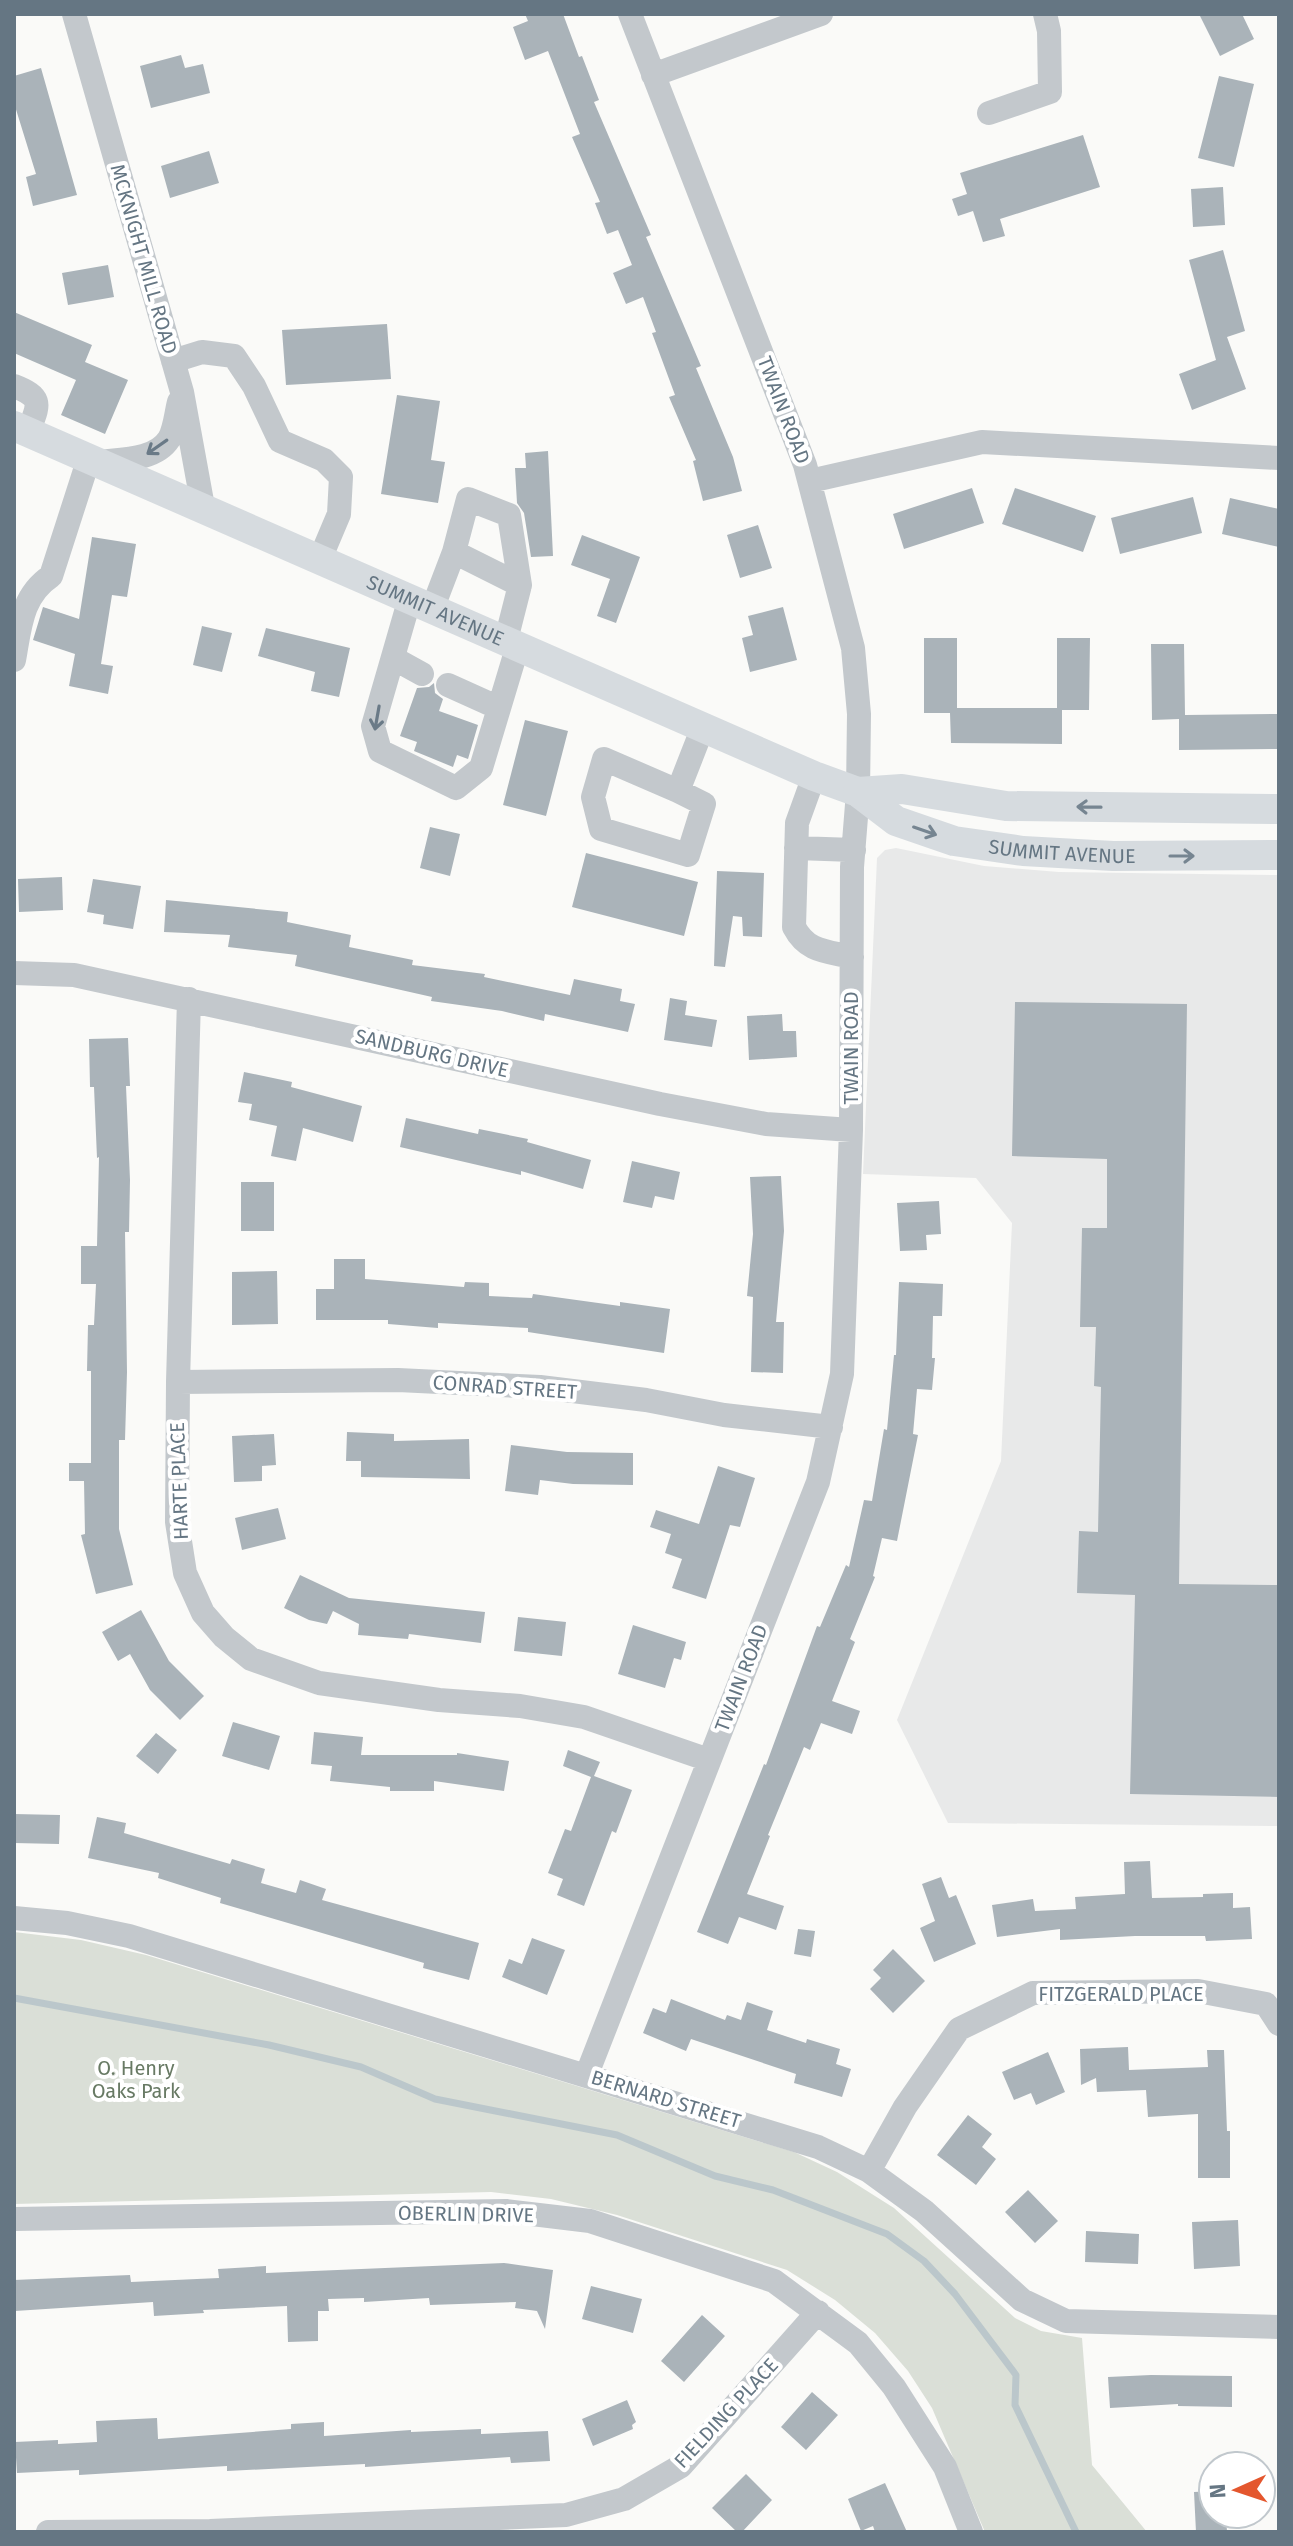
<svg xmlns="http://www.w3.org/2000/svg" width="1293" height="2546" font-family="'Fira Sans',sans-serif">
  <rect width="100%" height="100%" fill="#fafaf8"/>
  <!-- built -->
  <path fill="#e8e9e9" d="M896 848 984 866 1059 872 1279 875V1826L948 1823 897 1720 1001 1461 1012 1223 976 1178 863 1174 877 858 885 850Z"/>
  <!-- green -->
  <path fill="#dadfd7" d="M14 1932 81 1940 146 1955 794 2152 837 2172 894 2208 1015 2318 1041 2331 1082 2338 1092 2465 1147 2532H985L932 2408 908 2371 875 2333 835 2300 787 2270 617 2215 551 2199 491 2192 14 2204Z"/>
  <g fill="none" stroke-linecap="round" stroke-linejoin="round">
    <!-- stream -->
    <path stroke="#bbc7cb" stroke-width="7" d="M14 1998 269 2045 361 2067 435 2099 617 2135 715 2176 773 2190 887 2234 924 2261 955 2294 1016 2375 1015 2405 1076 2532"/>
  </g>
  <!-- building -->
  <path fill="#aab3b9" d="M525 14H563L579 57 582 56 599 100 594 102 651 235 646 237 701 366 696 368 733 457 742 491 703 501 693 461 696 460 669 397 675 395 652 333 656 332 643 297 626 304 613 273 632 265 618 230 607 234 595 203 600 202 572 137 580 134 548 51 525 60 513 27 528 21Z
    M1199 14H1242L1254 39 1220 56Z
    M181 55 185 68 203 64 210 93 151 108 140 66Z
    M41 68 77 195 33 206 26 177 36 174 14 103V76Z
    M1219 76 1254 84 1234 167 1198 158Z
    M1083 135 1100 187 1000 219 1005 236 983 242 973 211 958 216 952 199 967 194 960 173Z
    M209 151 219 183 170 198 161 166Z
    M1223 187 1225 225 1193 227 1191 189Z
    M1223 250 1245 331 1227 337 1246 389 1192 410 1179 374 1216 360 1189 260Z
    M108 265 114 297 68 305 62 273Z
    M14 312 92 345 85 362 128 380 105 434 61 415 76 380 14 353Z
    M387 324 391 379 286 385 282 330Z
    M397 395 440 401 431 460 445 462 438 503 381 494Z
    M548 451 553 556 531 557 524 513 517 503 515 468H526L525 453Z
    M972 488 984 523 904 549 893 514Z
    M1015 488 1096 516 1083 552 1002 524Z
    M1193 497 1202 533 1120 554 1111 518Z
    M1230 498 1279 509V547L1222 534Z
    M758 525 772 568 740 578 727 535Z
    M582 535 640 557 616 623 597 616 610 579 571 565Z
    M92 537 136 544 127 597 112 595 101 664 113 666 108 694 69 686 75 654 33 640 43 607 79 619Z
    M783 607 797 660 750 672 742 638 753 635 748 616Z
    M202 626 232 633 222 672 193 665Z
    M266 628 350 648 339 697 311 691 315 672 258 656Z
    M924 638H957V708H1057V638H1090L1089 710H1062V744L951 743 950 713H924Z
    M1151 644H1184L1185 715 1279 714V749L1179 750V719L1152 720Z
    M434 683 435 693 443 699 439 711 478 725 468 759 457 755 453 767 414 751 417 742 400 736 417 688 429 687Z
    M525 720 568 731 546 816 503 805Z
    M430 827 460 834 450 876 420 868Z
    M586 853 698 882 684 936 572 907Z
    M717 871 764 873 762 937 743 936 742 917 733 916 725 967 714 966Z
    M62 877 63 910 19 912 18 879Z
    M93 879 141 886 133 929 103 924 104 915 87 912Z
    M166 900 288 912 287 922 351 935 349 947 413 960 412 965 485 974 484 977 570 995 574 979 622 989 620 1001 635 1004 628 1032 545 1014 544 1021 502 1011 431 1001 432 997 295 966 297 955 228 947 230 935 164 932Z
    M670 998 687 1001 685 1015 717 1020 712 1047 664 1040Z
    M1015 1002 1187 1004 1179 1584 1279 1585V1797L1130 1794 1135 1595 1077 1593 1079 1531 1098 1532 1101 1387 1094 1386 1096 1327H1080L1082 1228H1107V1159L1012 1156Z
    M782 1014 783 1031H796L797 1057 749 1060 747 1016Z
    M128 1038 130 1086H126L130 1180 129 1232H125L127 1372 125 1440H119V1529L133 1585 96 1594 81 1535 85 1534 84 1481H69V1463H91V1371H87L88 1325H94L96 1284H81V1246H97L99 1157 97 1158 94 1087H90L89 1039Z
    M244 1072 292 1082 291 1087 362 1106 353 1142 303 1128 296 1161 271 1156 277 1126 249 1120 252 1104 238 1102Z
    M406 1118 478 1134 479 1129 528 1139 527 1142 591 1160 583 1189 521 1171V1175L400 1147Z
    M632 1161 680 1172 674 1200 655 1196 652 1208 623 1202Z
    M781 1176 784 1231 776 1322H784L783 1373 751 1372 753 1297 747 1296 753 1234 750 1177Z
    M241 1182H274V1231H241Z
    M939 1201 941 1234 926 1235 927 1250 900 1251 897 1203Z
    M334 1259H365V1279L464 1287 465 1282 489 1283V1296L532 1298 533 1294 620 1306V1302L670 1309 664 1353 528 1332V1328L438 1323V1328L388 1324V1320H316V1289H334Z
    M277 1271 278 1324 232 1325V1272Z
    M899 1282 943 1284 942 1316H933L932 1358H935L932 1390 917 1389 913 1434 918 1435 897 1541 882 1538 873 1576 875 1577 850 1639 855 1642 832 1701 860 1711 852 1734 821 1723 810 1750 804 1747 768 1835 770 1836 747 1894 784 1906 776 1930 739 1917 728 1944 697 1932 764 1764 766 1765 817 1626 820 1627 846 1565 849 1567 864 1500 872 1501 884 1429 887 1430 894 1355H896Z
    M347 1432 394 1434V1441L469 1439 470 1479 361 1477V1461H346Z
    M274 1434 276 1465 262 1466V1481L234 1482 232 1436Z
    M511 1445 567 1452 633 1453V1485L573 1484 540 1480 538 1495 505 1491Z
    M718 1466 755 1478 740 1527 730 1525 706 1599 672 1588 682 1559 665 1553 671 1534 650 1527 656 1510 699 1524Z
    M278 1508 286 1539 242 1550 235 1518Z
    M300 1575 349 1598 485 1612 481 1643 409 1634 408 1639 358 1635 359 1624 333 1611 327 1624 309 1620 284 1608Z
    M141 1610 169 1661 204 1696 180 1720 150 1690 130 1654 118 1661 102 1632Z
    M518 1617 566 1622 562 1656 514 1651Z
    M633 1625 686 1642 681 1660 674 1658 665 1688 618 1674Z
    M233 1722 280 1736 269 1770 222 1756Z
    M314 1732 363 1737 361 1755H457V1753L509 1761 504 1791 434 1781V1791H390V1787L330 1781 332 1766 311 1764Z
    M156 1733 177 1750 158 1774 136 1756Z
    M568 1750 600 1762 594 1776 632 1790 616 1833 612 1831 584 1906 557 1895 563 1879 548 1873 565 1829 571 1831 591 1777 563 1766Z
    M14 1814 60 1815 59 1844 14 1843Z
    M97 1817 126 1823 124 1833 230 1864 232 1859 265 1869 261 1883 296 1893 300 1880 326 1889 322 1900 479 1943 469 1980 423 1968 424 1963 220 1903 221 1898 158 1878 159 1873 88 1858Z
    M1150 1861 1152 1898 1203 1897V1894L1233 1893V1908L1250 1907 1252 1939 1206 1941 1205 1936H1135L1060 1940V1929L997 1937 992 1905 1033 1899 1035 1911 1076 1909 1075 1897 1125 1894 1124 1862Z
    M941 1877 949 1898 956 1895 976 1944 934 1962 920 1928 935 1921 922 1884Z
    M798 1929 815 1931 811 1957 794 1954Z
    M532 1938 565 1950 547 1995 502 1977 509 1959 522 1964Z
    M893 1949 925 1981 893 2013 870 1989 881 1978 873 1970Z
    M671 1999 725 2020 727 2015 741 2020 747 2002 773 2011 767 2030 806 2043 807 2039 840 2049 836 2064 851 2069 842 2097 794 2083 796 2074 691 2039 686 2051 643 2033 653 2008 666 2013Z
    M1128 2047 1129 2070 1208 2067 1207 2050H1224L1227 2131H1230V2178H1198V2114L1148 2117 1146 2090 1097 2092 1096 2078 1081 2085 1080 2049Z
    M1048 2052 1065 2092 1036 2105 1031 2093 1014 2100 1002 2072Z
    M968 2115 992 2134 982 2147 996 2159 976 2185 937 2155Z
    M1028 2190 1058 2221 1035 2243 1005 2212Z
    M1238 2220 1240 2266 1194 2269 1192 2222Z
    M1086 2231 1139 2234 1138 2264 1085 2262Z
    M504 2263 553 2270 545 2329 537 2311 515 2308 516 2302 430 2305 429 2298 364 2302V2298L328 2299 329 2311H318V2341L288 2342 287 2306 203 2310 204 2313 154 2316 153 2302 15 2311 14 2280 130 2275 131 2282 219 2278 218 2269 266 2266V2273Z
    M591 2286 642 2299 633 2333 582 2319Z
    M702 2315 725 2336 684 2382 661 2361Z
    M1151 2375 1232 2376V2407L1178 2406V2404L1110 2408 1108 2377Z
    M812 2392 838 2415 806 2450 781 2427Z
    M627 2400 636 2422 632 2425 633 2429 593 2446 582 2419Z
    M157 2418 158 2439 291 2429V2424L324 2422V2436L411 2430V2432L481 2429V2434L548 2431 550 2461 511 2463 510 2457 365 2467V2464L227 2471V2466L79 2475V2470L17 2473 15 2442 58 2440V2444L97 2442 96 2421Z
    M746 2474 772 2500 742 2532H737L712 2508Z
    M885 2483 907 2532H875L873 2526 861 2531 848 2499Z
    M1213 2491V2514H1226L1227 2532H1196L1194 2492Z"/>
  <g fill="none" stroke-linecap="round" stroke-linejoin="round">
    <!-- minor -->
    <path stroke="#c3c8cc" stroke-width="24" d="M74 14 182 392 203 507
      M653 75 821 14
      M989 113 1050 92 1049 31 1045 14
      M173 361 202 352 234 356 254 386 280 441 324 460 341 477 339 514 320 559
      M14 386C45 398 38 405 28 433
      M97 462C120 459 155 461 169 439 175 429 176 413 179 402
      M810 481 982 442 1279 458
      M454 552 468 499 509 515 520 585
      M410 598 373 726 380 751 456 788 481 768 518 645
      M433 607 454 552 520 585 506 640
      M393 658 422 674
      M14 660C20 628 21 596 51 576L89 458
      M448 685 499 708
      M814 776 797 823 794 927C807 952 826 951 852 957
      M678 791 604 759 593 797 601 829 688 855 704 804 678 791 703 727
      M796 848 854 850
      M14 973 74 975 660 1104 766 1124 851 1130
      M189 999 178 1382 177 1522 185 1573 203 1613 224 1637 251 1659 319 1683 439 1700 520 1706 584 1717 709 1760
      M178 1382 398 1380 540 1387 646 1400 724 1415 831 1427
      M14 1918 67 1923 129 1936 818 2147 869 2171 924 2211 1022 2300 1066 2321 1279 2327
      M587 2074 818 1482 842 1374 851 1130 852 867 858 792 859 714 853 648 805 465 630 14
      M869 2171 905 2107 959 2029 1033 1993 1198 1991 1266 2004 1279 2024
      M14 2219 506 2211 590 2221 774 2281 858 2343 894 2387 945 2467 971 2532
      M48 2532 210 2531 566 2515 624 2499 681 2466 818 2312"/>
    <!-- major -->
    <g stroke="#d6dbdf" stroke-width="30">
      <path id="s1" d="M14 426 814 776 858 792 896 821 954 841 1023 851 1113 856 1279 855"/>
      <path d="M858 792 902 789 1006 806 1279 809"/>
    </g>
  </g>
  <!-- one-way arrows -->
  <defs><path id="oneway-shaft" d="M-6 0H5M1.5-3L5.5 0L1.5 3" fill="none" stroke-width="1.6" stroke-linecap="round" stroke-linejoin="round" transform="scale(2)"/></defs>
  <g stroke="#6a7a87">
    <use href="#oneway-shaft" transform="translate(157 447) rotate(145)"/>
    <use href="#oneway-shaft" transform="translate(377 718) rotate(100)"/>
  </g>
  <g stroke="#768591">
    <use href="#oneway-shaft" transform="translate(1089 807) rotate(-179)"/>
    <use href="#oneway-shaft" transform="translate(925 831) rotate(19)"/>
    <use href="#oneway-shaft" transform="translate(1182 856)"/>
  </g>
  <g text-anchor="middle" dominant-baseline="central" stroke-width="8" stroke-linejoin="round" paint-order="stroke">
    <!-- street labels -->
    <g font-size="20" fill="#657683" stroke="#fff">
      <text transform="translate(144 259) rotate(74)">MCKNIGHT MILL ROAD</text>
      <text transform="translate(784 410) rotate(69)">TWAIN ROAD</text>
      <text stroke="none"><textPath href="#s1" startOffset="460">SUMMIT AVENUE</textPath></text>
      <text stroke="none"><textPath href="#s1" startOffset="1138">SUMMIT AVENUE</textPath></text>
      <text transform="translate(851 1048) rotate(-90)">TWAIN ROAD</text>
      <text transform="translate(432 1053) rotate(13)">SANDBURG DRIVE</text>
      <text transform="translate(505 1387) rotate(4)">CONRAD STREET</text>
      <text transform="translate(179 1481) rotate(-92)">HARTE PLACE</text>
      <text transform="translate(741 1678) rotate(-69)">TWAIN ROAD</text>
      <text x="1121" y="1994">FITZGERALD PLACE</text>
      <text transform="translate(666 2099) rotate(17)">BERNARD STREET</text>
      <text transform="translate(466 2214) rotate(1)">OBERLIN DRIVE</text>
      <text transform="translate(726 2413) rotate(-47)">FIELDING PLACE</text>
    </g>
    <!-- park labels -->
    <g font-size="20" fill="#687a64" stroke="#fff">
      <text x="136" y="2068">O. Henry<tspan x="136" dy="23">Oaks Park</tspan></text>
    </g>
  </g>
  <!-- border -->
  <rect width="1293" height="2546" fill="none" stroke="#657683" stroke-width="32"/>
  <!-- north arrow -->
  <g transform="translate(1237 2490) rotate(267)"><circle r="38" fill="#ffffff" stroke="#c1c8cd" stroke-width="2"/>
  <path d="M0-6L14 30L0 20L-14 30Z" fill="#e4572e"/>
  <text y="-12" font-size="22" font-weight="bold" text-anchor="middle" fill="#657683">N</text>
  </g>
</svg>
